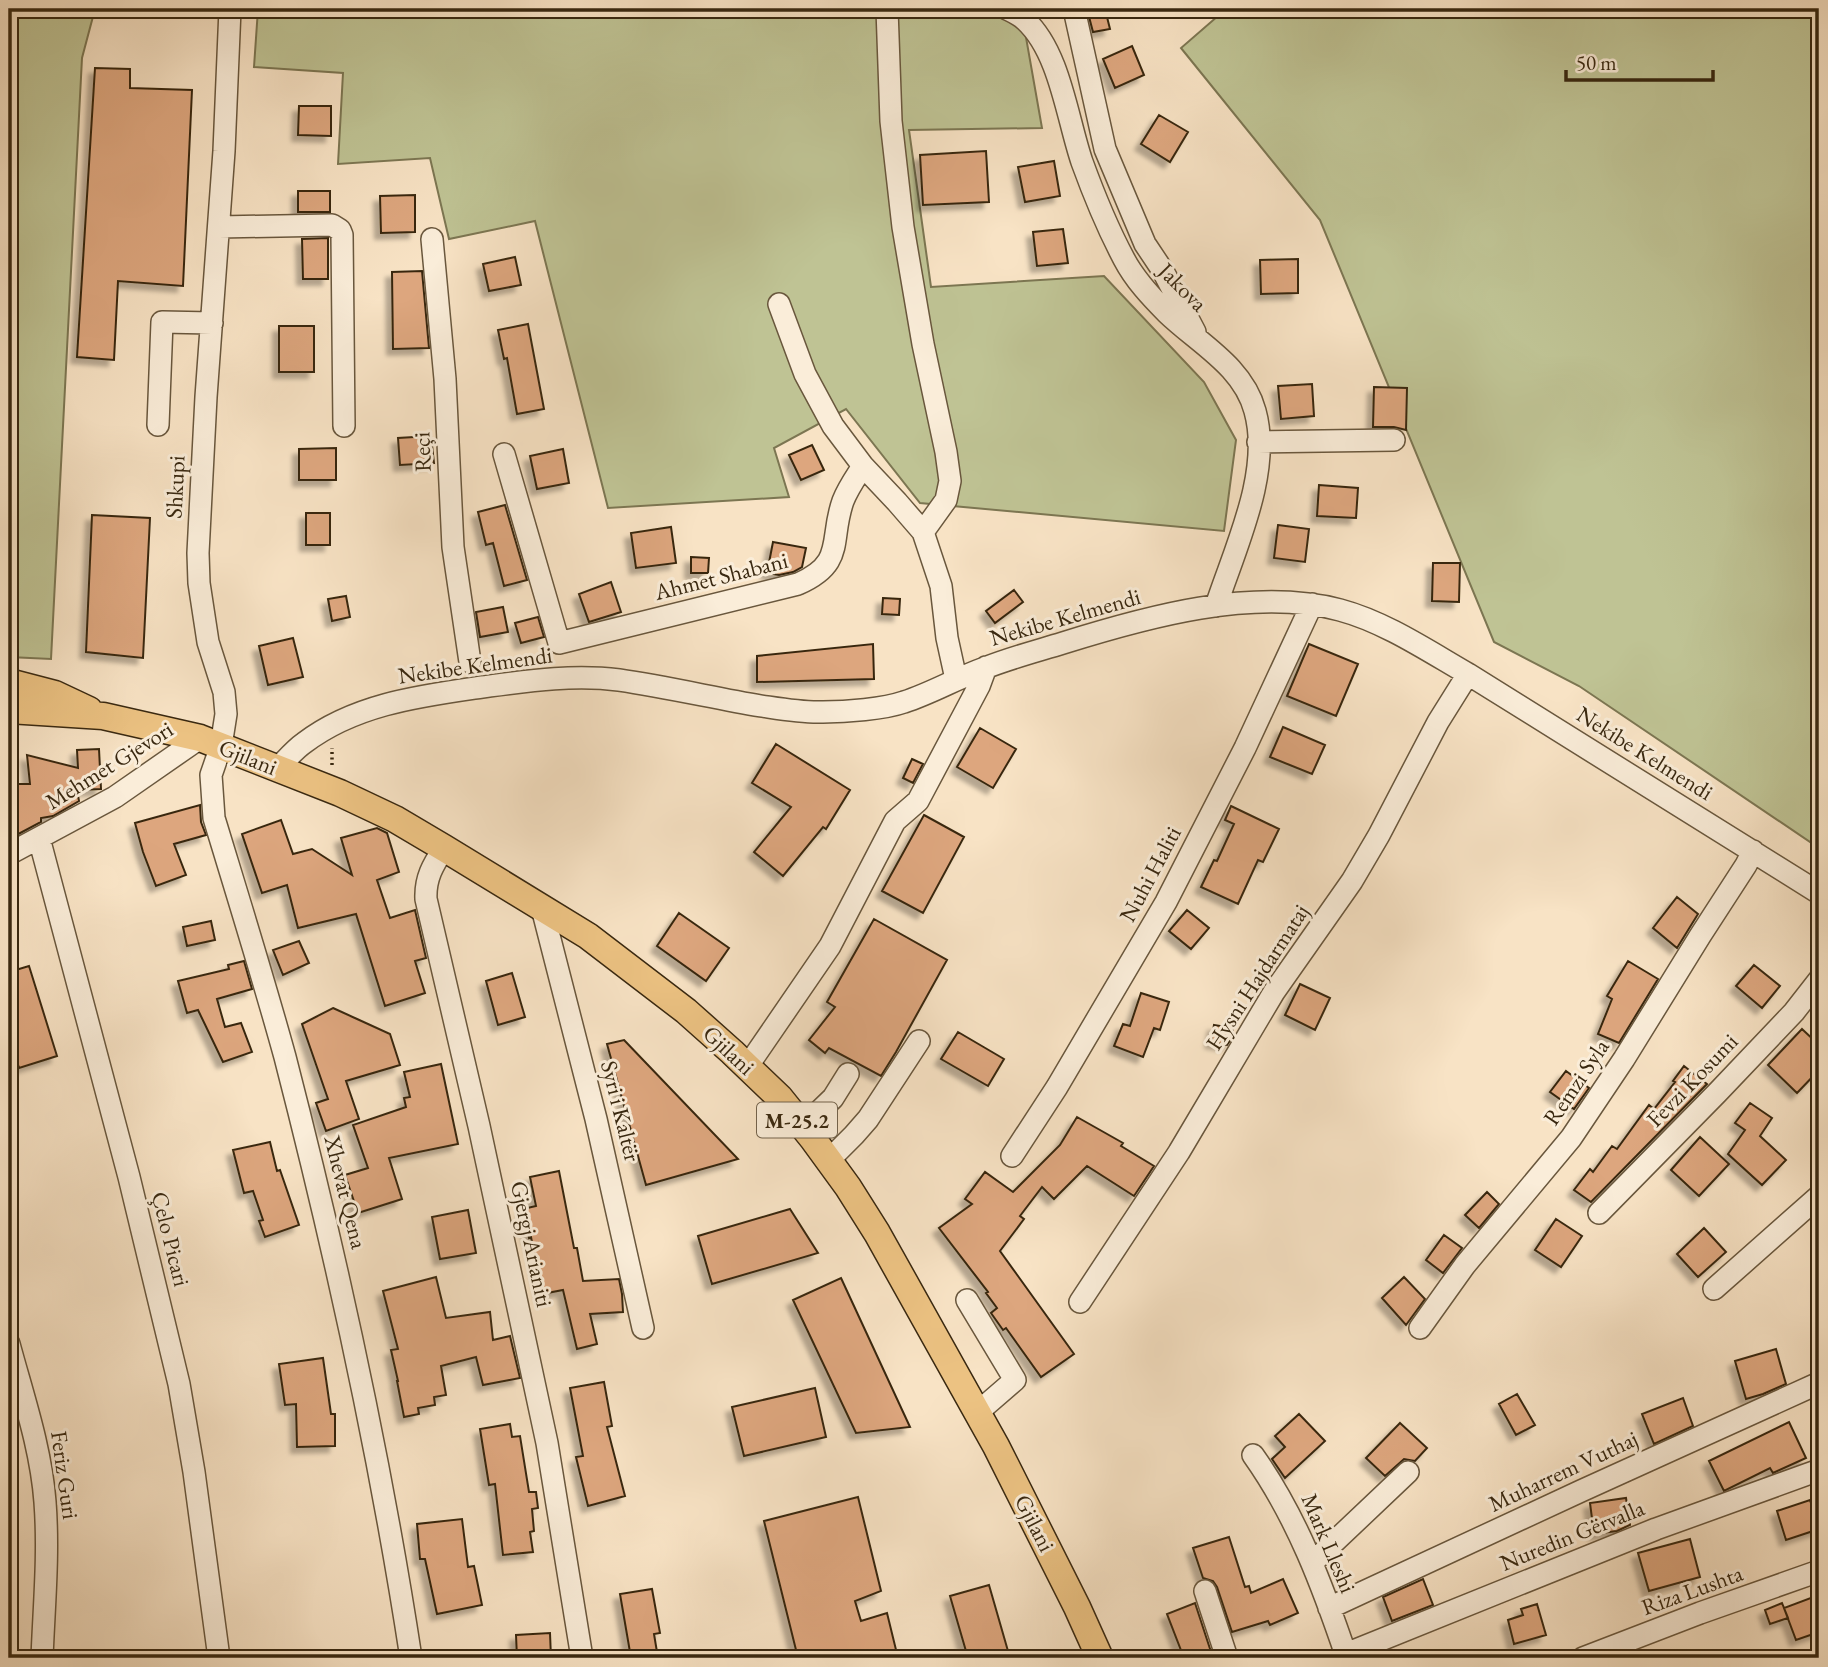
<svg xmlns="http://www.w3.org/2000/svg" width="1828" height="1667" font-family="'EB Garamond',serif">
  <defs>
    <filter id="shadow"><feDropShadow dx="-6" dy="6" stdDeviation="2" flood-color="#0004"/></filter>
  </defs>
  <rect width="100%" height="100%" fill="#f8e3c5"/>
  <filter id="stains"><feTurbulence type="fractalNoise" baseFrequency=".00286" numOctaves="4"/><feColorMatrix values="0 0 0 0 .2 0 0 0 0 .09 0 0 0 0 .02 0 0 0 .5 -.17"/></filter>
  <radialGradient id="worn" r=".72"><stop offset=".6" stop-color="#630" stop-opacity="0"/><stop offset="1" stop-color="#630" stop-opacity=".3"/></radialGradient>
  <!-- green -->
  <path fill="#bfc394" stroke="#7c7652" stroke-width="2" d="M9 9H95L82 58 51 659 9 657Z
    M258 9H1021L1042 128 909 130 931 287 1104 276 1204 382 1236 440 1224 531 920 503 846 409 774 448 789 497 608 508 535 221 449 239 430 158 338 164 343 73 254 67Z
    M1226 9H1819V848L1579 686 1494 642 1320 220 1181 48Z"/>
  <!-- building -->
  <path fill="#dda67e" stroke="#392810" stroke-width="2" filter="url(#shadow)" d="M1087 9H1105L1110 29 1093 32Z
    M1132 46 1144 75 1115 88 1103 59Z
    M95 68 130 69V88L192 90 183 286 118 281 114 360 77 357Z
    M299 106H331V136L298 135Z
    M1159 115 1188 132 1170 162 1141 144Z
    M986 151 989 202 923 205 920 155Z
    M1054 161 1060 196 1025 202 1018 167Z
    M298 191H330V212H298Z
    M415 195V232L381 233 380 196Z
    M1063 229 1068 263 1037 266 1033 232Z
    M328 238V279H303L302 239Z
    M515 257 521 285 489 291 483 264Z
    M1298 259V293L1261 294 1260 260Z
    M422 271 429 348 393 349 392 272Z
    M528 324 544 409 517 414 507 358 504 359 498 330Z
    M279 326H314V372H279Z
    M1312 384 1314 416 1281 419 1278 386Z
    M1374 387 1407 388 1406 430 1394 427H1373Z
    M431 436 434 463 400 465 398 438Z
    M812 445 824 470 801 480 789 455Z
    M336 448V480H299V449Z
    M563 449 569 483 537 489 530 456Z
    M1319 485 1358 488 1356 518 1317 516Z
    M505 505 527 580 504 586 493 543 486 545 478 512Z
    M306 513H330V545H306Z
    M92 515 150 518 143 658 86 652Z
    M1278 525 1309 529 1305 562 1274 558Z
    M671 527 676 563 636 568 631 533Z
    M773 542 806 548 802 567 793 572 779 575 767 573Z
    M691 557 709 558 708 573H691Z
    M1433 563H1460L1459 602 1432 601Z
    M611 582 621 612 589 622 579 594Z
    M1014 590 1023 602 995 623 986 611Z
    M346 596 350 617 332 621 328 599Z
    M883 598 900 599 899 615 882 614Z
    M503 607 508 632 480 637 476 612Z
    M538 617 544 637 521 643 515 623Z
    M293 638 303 677 268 685 259 646Z
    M873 644 874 679 757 682V656Z
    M1309 644 1358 664 1336 716 1287 696Z
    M1283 727 1325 745 1312 774 1270 757Z
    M980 728 1016 749 993 788 957 767Z
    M776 744 850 790 826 829 823 827 783 876 754 852 791 807 752 783Z
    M99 749 101 789 77 790 79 801 53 816 41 818V822L9 839V784H30L27 755 78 768 77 750Z
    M912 759 923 764 913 783 903 778Z
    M200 805 201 822 206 835 174 844 186 875 156 886 143 852 135 823Z
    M1231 806 1279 829 1263 862 1258 860 1238 904 1201 887 1214 860 1217 861 1234 824 1225 820Z
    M924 815 964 837 923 913 882 891Z
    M281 820 293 854 312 849 352 875 341 838 377 828 387 833 399 872 377 880 390 918 415 910 426 958 415 961 425 993 385 1006 356 914 298 928 287 885 262 893 242 834Z
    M1677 897 1698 914 1677 948 1653 928Z
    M1187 910 1209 928 1191 949 1169 931Z
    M679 913 729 948 706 981 657 946Z
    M874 919 947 960 896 1052 881 1076 829 1048 825 1053 809 1040 835 1007 827 1002Z
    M211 921 215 940 187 946 183 927Z
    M299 941 309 963 283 975 273 950Z
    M244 961 252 989 217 999 225 1027 241 1023 252 1052 223 1062 198 1010 187 1013 178 981 229 969 228 965Z
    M1628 961 1658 979 1619 1043 1598 1034 1612 999 1607 996Z
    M1754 965 1780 986 1762 1008 1736 986Z
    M29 966 57 1056 19 1068 9 1035V972Z
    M512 973 525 1017 498 1025 486 981Z
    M1300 984 1330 998 1315 1030 1285 1015Z
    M1141 993 1169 1002 1160 1030 1154 1028 1143 1057 1114 1046 1123 1024 1130 1026Z
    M333 1008 390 1034 400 1065 346 1081 359 1119 326 1131 316 1103 328 1099 302 1024Z
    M1214 1025 1233 1028 1231 1039 1227 1045 1211 1042Z
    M1802 1029 1819 1045V1070L1797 1093 1768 1065Z
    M958 1032 1004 1059 988 1086 941 1059Z
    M624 1040 738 1159 646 1185 607 1044Z
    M441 1064 458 1144 389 1158 402 1199 358 1213 345 1175 368 1168 353 1125 406 1107 404 1098 410 1097 404 1072Z
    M1684 1066 1707 1084 1591 1202 1574 1190 1590 1169 1593 1172 1612 1146 1617 1149 1649 1105 1654 1109 1675 1082 1673 1081Z
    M1566 1071 1589 1088 1574 1109 1550 1092Z
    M1750 1103 1772 1118 1760 1136 1786 1160 1762 1185 1728 1154 1745 1130 1735 1123Z
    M1077 1117 1123 1143 1121 1146 1154 1166 1134 1196 1087 1166 1054 1199 1042 1187 1020 1216 1024 1219 1000 1251 1074 1354 1041 1377 1006 1328 1003 1330 991 1313 997 1308 986 1293 988 1292 939 1228 972 1204 965 1199 985 1172 1013 1192 1060 1145Z
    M1700 1137 1729 1164 1699 1196 1671 1170Z
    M270 1142 277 1171 280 1170 299 1225 265 1237 259 1221 263 1220 253 1191 244 1193 233 1150Z
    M559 1171 574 1248H577L583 1281 619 1279 622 1294 623 1312 590 1314 597 1344 577 1349 563 1290 542 1294 531 1237 529 1238 523 1209 536 1206 530 1177Z
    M1487 1192 1499 1204 1479 1228 1465 1215Z
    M790 1209 818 1253 712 1284 698 1236Z
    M468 1210 476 1253 440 1259 432 1217Z
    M1556 1219 1582 1236 1561 1267 1535 1250Z
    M1704 1228 1726 1252 1698 1277 1677 1254Z
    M1444 1235 1462 1248 1443 1273 1426 1260Z
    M436 1277 446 1318 490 1312 493 1340 510 1336 520 1378 483 1385 476 1357 441 1366 446 1395 434 1397 435 1405 418 1408 419 1414 404 1417 397 1381H398L391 1350 398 1349 383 1291Z
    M1404 1277 1425 1299 1406 1325 1382 1298Z
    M841 1278 910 1427 856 1433 793 1300Z
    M1776 1349 1786 1384 1763 1394 1746 1399 1735 1361Z
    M323 1358 331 1414H335V1446L297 1447 296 1404 285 1405 279 1364Z
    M604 1382 612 1426 607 1427 625 1496 588 1506 576 1457 583 1456 570 1388Z
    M815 1388 826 1437 744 1456 732 1407Z
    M1517 1394 1535 1425 1516 1435 1499 1404Z
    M1683 1398 1693 1426 1654 1444 1642 1414Z
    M1299 1414 1325 1441 1285 1478 1272 1459 1285 1447 1275 1436Z
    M1789 1422 1806 1458 1773 1473 1770 1468 1724 1491 1709 1461Z
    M1400 1423 1427 1448 1415 1461 1404 1459 1385 1476 1366 1458Z
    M510 1424 512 1437 520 1436 529 1492H536L538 1508 532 1509 534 1531 530 1532 533 1552 503 1555 495 1484 489 1485 480 1429Z
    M858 1497 881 1591 855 1601 861 1621 887 1613 898 1658H798L764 1521Z
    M1626 1498 1630 1525 1617 1531 1594 1534 1590 1503Z
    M1810 1500 1819 1529 1786 1540 1777 1511Z
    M462 1519 468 1567 474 1566 482 1605 437 1614 425 1559H420L417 1524Z
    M1229 1537 1245 1587 1249 1586 1251 1593 1283 1579 1298 1613 1270 1625 1268 1621 1232 1632 1217 1587 1213 1581 1203 1578 1193 1548Z
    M1690 1539 1700 1577 1649 1591 1638 1553Z
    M1423 1579 1433 1605 1392 1621 1383 1597Z
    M989 1585 1010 1658H968L950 1596Z
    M652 1589 660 1633 654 1634 658 1658H631L620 1594Z
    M1816 1596 1819 1605V1632L1796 1640 1784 1608Z
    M1195 1603 1213 1658H1184L1167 1614Z
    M1782 1603 1788 1618 1770 1624 1765 1610Z
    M1537 1604 1546 1635 1514 1644 1508 1620 1523 1615 1521 1609Z
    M550 1633 551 1658H517L516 1635Z"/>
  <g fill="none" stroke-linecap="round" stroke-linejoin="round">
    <defs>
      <path id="minor" d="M230 9 224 151 206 397 198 553 199 583 208 642 224 692 226 714 221 746 211 775 214 818C238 897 263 977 285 1057 336 1255 380 1455 411 1658
        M887 9 891 121 903 227 923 344 946 452 950 481 946 500 923 532
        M1007 9C1013 12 1020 15 1025 20 1060 52 1067 118 1082 162 1094 195 1108 229 1124 259 1135 280 1151 297 1167 313 1198 343 1243 366 1255 411 1272 472 1235 548 1216 606
        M1074 9 1105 149 1145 244 1163 271 1195 332
        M219 227 332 225 340 230 342 235 344 426
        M432 239 445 379 453 547 470 662
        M779 304 805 374 833 426 863 466 897 502 923 532 941 586 947 638 956 679
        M158 425 162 322 212 323
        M1258 442 1394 440
        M504 454 559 643 798 584C846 563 829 540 843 501 848 488 856 477 863 466
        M277 769C286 760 294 750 304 743 355 704 420 696 482 687 527 681 573 674 619 680 667 687 714 698 761 706 781 709 803 713 823 712 846 712 884 709 904 702 932 693 957 678 985 668 1010 658 1037 651 1063 643 1146 617 1253 587 1340 610 1385 622 1428 651 1468 674L1819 893
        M39 838 129 1177 179 1384 194 1472 219 1658
        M444 848C433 865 425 878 426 899L479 1126 547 1443 582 1658
        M9 854 115 797 200 738
        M542 908 596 1119 643 1328
        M747 1067 830 946 895 821 918 801 979 686 986 667
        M803 1127 833 1098 848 1074
        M1012 1156 1057 1087 1166 902 1245 748 1312 604
        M829 1160 854 1135 868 1119 919 1041
        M1599 1213 1717 1093 1794 1012 1819 980
        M1714 1289 1819 1196
        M967 1300 1015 1380 978 1412
        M1080 1302 1179 1152 1274 992 1352 881 1379 835 1438 722 1468 674
        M1420 1328 1465 1265 1571 1138 1624 1059 1700 936 1746 865 1753 851
        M9 1344C23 1396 41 1448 45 1502 49 1554 44 1606 42 1658
        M1253 1455C1297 1517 1323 1587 1347 1658
        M1312 1563 1408 1472
        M1205 1591 1227 1658
        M1329 1608 1581 1491 1819 1383
        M1346 1654 1656 1529 1819 1470
        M1583 1658 1700 1613 1819 1571"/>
      <path id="major" d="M9 682 55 694 89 710
        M9 710 103 716 200 738 340 793 395 819 444 848 588 936 686 1011 732 1052 780 1098 813 1139 848 1187 877 1233 996 1446 1077 1607 1100 1658"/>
    </defs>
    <!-- minor casing -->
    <use href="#minor" stroke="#69573d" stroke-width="24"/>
    <!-- major casing -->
    <use href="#major" stroke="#392810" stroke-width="29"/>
    <!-- path -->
    <path stroke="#392810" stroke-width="3.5" stroke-dasharray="2 3.5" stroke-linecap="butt" d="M332 765V748"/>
    <!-- minor -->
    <use href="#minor" stroke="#faedd9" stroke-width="21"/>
    <!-- major -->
    <use href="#major" stroke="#ecc282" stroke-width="26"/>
  </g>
  <g text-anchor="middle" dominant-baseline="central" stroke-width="6" stroke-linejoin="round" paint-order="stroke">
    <!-- shield labels -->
    <rect fill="#faedd9" stroke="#73634c" stroke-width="2" x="757" y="1102.5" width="80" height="35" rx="5"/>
    <g font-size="21" font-weight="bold" fill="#392810">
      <text x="797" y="1120">M-25.2</text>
    </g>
    <!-- street labels -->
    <g font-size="23" fill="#392810" stroke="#faedd9">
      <text transform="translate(1183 287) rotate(45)">Jakova</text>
      <text transform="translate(422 452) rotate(-92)">Reçi</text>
      <text transform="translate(175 487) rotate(-87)">Shkupi</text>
      <text transform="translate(721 576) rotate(-14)">Ahmet Shabani</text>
      <text transform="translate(1065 617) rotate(-16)">Nekibe Kelmendi</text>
      <text transform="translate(475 665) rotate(-8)">Nekibe Kelmendi</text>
      <text transform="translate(1645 753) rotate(32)">Nekibe Kelmendi</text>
      <text transform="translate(248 757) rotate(22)">Gjilani</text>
      <text transform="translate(109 765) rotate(-32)">Mehmet Gjevori</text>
      <text transform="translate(1150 874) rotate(-62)">Nuhi Haliti</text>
      <text transform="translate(1257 977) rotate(-57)">Hysni Hajdarmataj</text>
      <text transform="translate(729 1050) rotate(43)">Gjilani</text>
      <text transform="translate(1692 1080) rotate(-46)">Fevzi Kosumi</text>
      <text transform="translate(1576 1082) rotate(-56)">Remzi Syla</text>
      <text transform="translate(621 1111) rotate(76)">Syri i Kaltër</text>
      <text transform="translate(346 1192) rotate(76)">Xhevat Qena</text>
      <text transform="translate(171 1239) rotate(76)">Çelo Picari</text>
      <text transform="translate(532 1244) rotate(78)">Gjergj Arianiti</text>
      <text transform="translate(1563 1471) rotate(-25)">Muharrem Vuthaj</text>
      <text transform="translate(65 1475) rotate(82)">Feriz Guri</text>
      <text transform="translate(1035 1523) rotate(63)">Gjilani</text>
      <text transform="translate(1572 1535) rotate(-22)">Nuredin Gërvalla</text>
      <text transform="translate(1329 1543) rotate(67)">Mark Lleshi</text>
      <text transform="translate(1692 1590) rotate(-20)">Riza Lushta</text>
    </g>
  </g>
  <!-- margin -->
  <rect width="1828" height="1667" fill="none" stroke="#f8e3c5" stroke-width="35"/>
  <rect x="10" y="10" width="1807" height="1646" fill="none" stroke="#392810" stroke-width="3.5"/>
  <rect x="18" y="18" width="1793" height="1632" fill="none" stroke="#392810" stroke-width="2"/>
  <!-- scale -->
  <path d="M1566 70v10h147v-10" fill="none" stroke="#392810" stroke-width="3.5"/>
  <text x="1576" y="70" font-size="21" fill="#392810" stroke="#faedd9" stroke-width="5" paint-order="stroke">50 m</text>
  <rect width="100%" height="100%" filter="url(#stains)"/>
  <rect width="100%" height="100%" fill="url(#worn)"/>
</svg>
